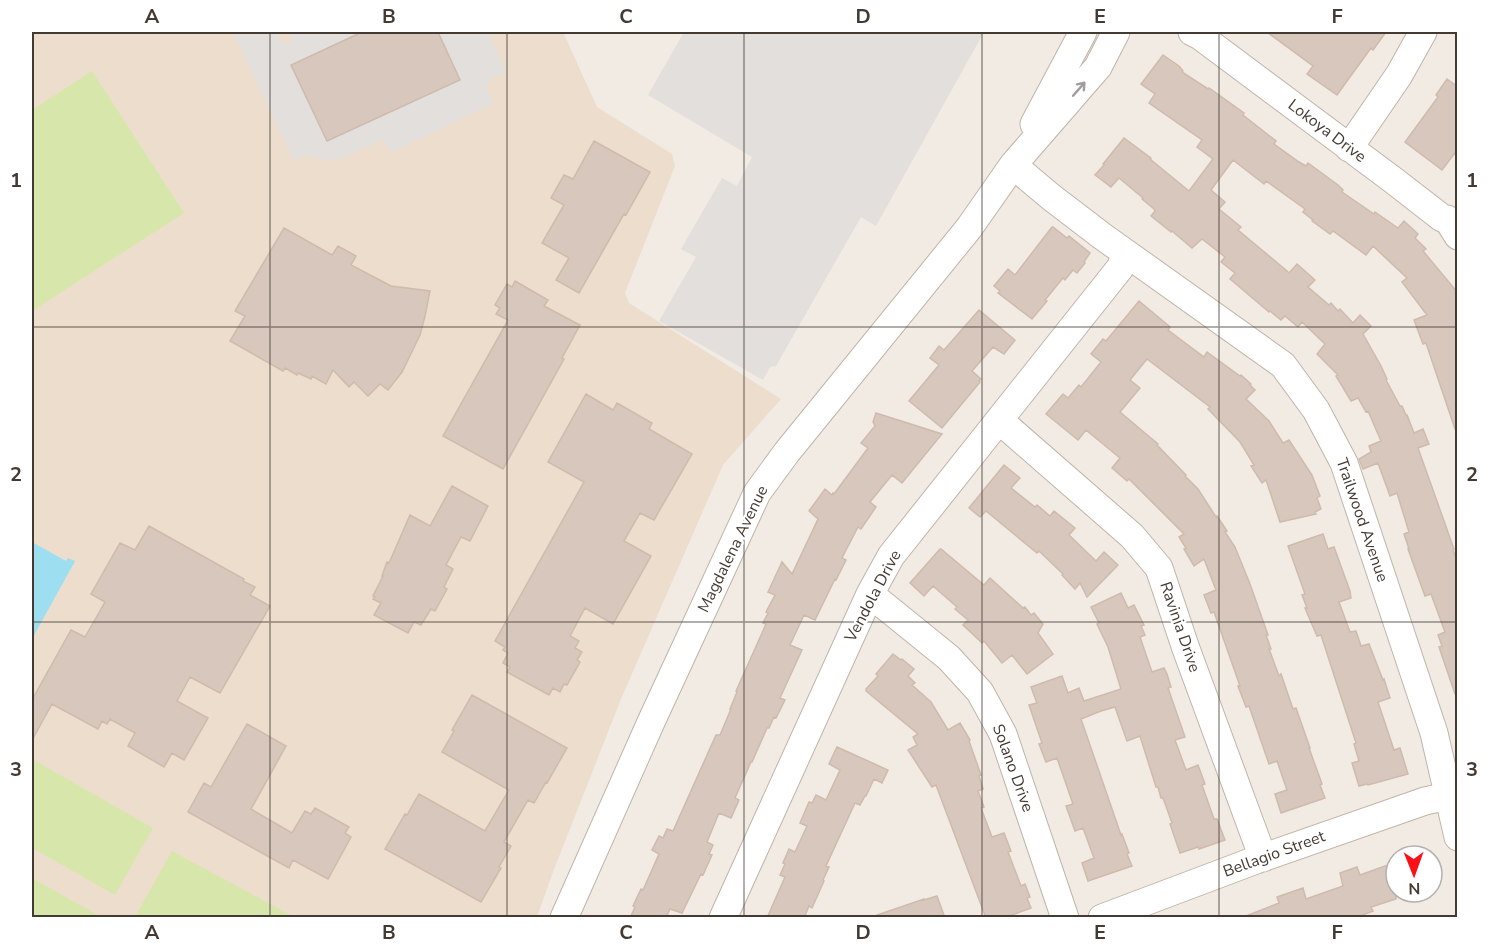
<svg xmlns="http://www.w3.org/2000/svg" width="1489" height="949" font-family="'Nunito Sans',sans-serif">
  <rect width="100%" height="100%" fill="#f2ebe3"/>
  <!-- education -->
  <path fill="#ecddcd" d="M32 32H563L597 107 672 154 675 166 625 293 629 303 781 399 723 465 621 699 553 872 537 917H32Z"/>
  <!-- green -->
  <path fill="#d7e7ab" d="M92 71 184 213 32 311V110Z
    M32 759 153 828 115 895 32 848Z
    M172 851 294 917H135Z
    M32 878 101 917H32Z"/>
  <!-- parking -->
  <path fill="#e2dfdc" d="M233 32H277L283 45 293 41 289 32H488L506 72 490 79 488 84 487 89 494 103 390 153 383 139 346 157 334 160 321 159 303 155 294 161Z
    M684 32H984L876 226 861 217 776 366 770 367 763 380 659 321 696 257 681 249 722 178 737 186 752 157 648 95Z"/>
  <!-- water -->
  <path fill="#9edef1" d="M32 542 66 561 68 558 75 561 32 639Z"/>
  <!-- building -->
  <path fill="#d7c7bc" stroke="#cebbac" stroke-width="1.5" d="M362 32H438L460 80 327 141 291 65Z
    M1267 32H1386L1373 50 1371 48 1337 95 1307 74 1313 66Z
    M1163 55 1179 66 1183 71 1182 72 1208 89 1209 88 1244 113 1243 115 1276 141 1274 144 1299 162 1306 166 1308 163 1338 185 1343 190 1342 192 1374 214 1375 212 1398 228 1404 221 1418 234 1415 238 1426 249 1423 251 1458 293V428L1455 429 1429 352 1426 343 1423 344 1414 320 1427 315 1402 282 1407 278 1373 246 1366 255 1333 231 1330 234 1312 221 1313 220 1303 212 1305 209 1266 181 1264 184 1233 160 1211 190 1225 202 1219 209 1241 227 1238 230 1287 271 1289 273 1297 264 1315 280 1308 287 1329 305 1331 303 1338 311 1340 309 1353 323 1360 315 1371 326 1363 334 1381 366 1387 379 1386 380 1400 406H1402L1406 415H1407L1414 433 1423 429 1429 444 1418 448 1454 549 1453 550 1458 563V694H1455L1439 647 1442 646 1438 635 1445 632 1431 594 1425 596 1408 549H1409L1404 534 1409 532 1397 493 1390 496 1378 463 1363 469 1359 459 1371 452 1369 446 1381 441 1368 411 1366 412 1358 398 1351 401 1336 376 1338 375 1317 354 1325 344 1302 322 1298 327 1285 316 1281 320 1270 311 1269 312 1230 279 1235 273 1221 262 1225 257 1202 239 1192 248 1172 231 1171 232 1151 216 1155 211 1154 209 1142 199 1143 198 1119 178 1111 187 1095 175 1104 165 1103 164 1124 138 1151 158 1150 159 1189 191 1213 159 1197 147 1202 140 1149 103 1155 94 1141 84Z
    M1447 79 1458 87V149L1442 170 1405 142 1438 97 1436 95Z
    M594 141 650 172 626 215 624 214 579 293 556 280 569 258 542 243 564 205 551 198 564 175 573 179Z
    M1052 227H1053L1067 238 1069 236 1090 253 1084 262 1085 263 1077 273 1073 270 1065 280 1063 278 1045 300 1047 301 1032 319 998 293 1000 291 994 286 1008 269 1015 275Z
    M284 228 332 255 338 246 356 256 351 265 391 286 430 291 425 316 420 335 402 372 388 390 380 384 368 396 354 382 349 387 333 370 326 384 312 376 311 379 298 373 297 375 285 368 283 371 230 341 245 316 235 311Z
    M515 281 548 300 544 306 580 325 562 358 564 359 503 469 443 436 508 320 496 314 500 308 495 305 507 284 512 287Z
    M1139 301 1170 327 1168 330 1204 357 1207 352 1240 376 1241 375 1251 384 1250 385 1255 390 1246 399 1269 421 1283 443 1289 440 1312 475 1320 496 1317 498 1321 509 1315 512 1316 514 1280 522 1266 480 1262 483 1251 466 1254 465 1240 442 1208 409 1210 407 1147 359 1130 380 1140 388 1120 412 1158 444 1157 445 1186 475 1185 476 1198 489 1216 517 1217 516 1227 531 1225 532 1235 547 1250 584 1268 635H1266L1271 649H1269L1279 676 1281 674 1293 709 1296 708 1310 748H1309L1322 784 1320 785 1325 798 1281 813 1275 794 1287 790 1277 761 1269 764 1249 706 1246 707 1238 686H1240L1214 612 1211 613 1204 595 1216 590 1204 559 1194 566 1184 549 1186 548 1179 537 1184 534 1129 479 1127 481 1112 468 1120 458 1086 430 1078 440 1046 414 1063 394 1068 398 1079 385 1081 387 1101 362 1091 354 1103 339 1106 341Z
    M979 310 1015 340 1004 354 993 347 972 371 981 379 979 381 980 382 942 428 909 401 939 365 930 358 939 346 944 350Z
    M586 394 613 410 617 403 652 423 649 429 692 454 654 520 640 513 624 541 651 556 613 624 585 608 570 636 579 641 575 648 582 652 577 660 580 662 567 685 564 684 560 692 553 688 549 695 507 672 510 667 503 663 508 653 503 650 505 647 495 641 584 482 548 462Z
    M876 413 942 434 902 483 892 475 870 502 876 507 861 529 858 527 842 558 846 560 836 580 835 579 815 620 804 615 790 645 802 650 780 698 785 700 776 718 774 717 769 728H767L752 762H751L735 798 739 800 731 818 719 813 707 842 713 845 709 854 712 855 703 875 701 874 682 913 670 909 666 918H630L635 907 633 906 641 889 643 890 659 854 652 850 659 836 663 838 667 829 673 831 716 735H720L731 709H730L737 692 736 691 766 624 763 623 768 613 766 612 775 595 768 592 782 562 792 574 818 519 809 511 825 489 832 495 833 493 834 494 868 448 861 443 875 426 873 422Z
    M1004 465 1020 478 1011 488 1035 507 1037 505 1050 516 1054 511 1075 528 1069 535 1096 561 1104 552 1118 565 1087 597 1080 583 1075 589 1062 575 1063 574 1039 551 1037 553 986 511 980 517 969 508Z
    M452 486 488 506 470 541 461 537 446 565 453 569 444 587 447 589 435 611 431 609 421 625 414 622 408 633 374 615 381 603 373 599 375 597 373 596 383 576H382L387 562 389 563 410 515 430 526Z
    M149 526 244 579 243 581 255 587 250 595 270 606 220 693 190 677 177 701 208 718 184 760 172 753 164 767 128 746 135 733 110 719 107 724 102 721 98 729 52 704 32 740V700L71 630 85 637 105 602 91 594 120 543 135 550Z
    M1323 534 1328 549 1334 547 1350 591 1351 598 1339 602 1350 632 1356 631 1361 646 1369 644 1383 680 1384 679 1390 698 1378 702 1394 750 1400 748 1408 774 1368 785 1367 784 1359 786 1352 763 1359 761 1354 744 1356 743 1321 635 1317 636 1305 608H1307L1302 595 1305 594 1288 546Z
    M940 549H941L984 585 990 578 1023 608 1025 607 1031 615 1034 613 1043 624 1038 633 1053 654 1027 674 1012 655 1002 663 984 641 982 643 963 625 968 620 955 609 957 607 933 586 924 596 910 583Z
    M1121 593 1128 608 1134 605 1144 625 1141 626 1145 635 1140 637 1152 672 1164 668 1167 674 1171 687 1168 688 1185 737 1175 740 1186 770 1198 765 1205 784 1202 785 1214 819H1217L1225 840 1199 849 1198 847 1180 853 1170 824 1172 823 1163 798H1161L1158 787H1156L1140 736 1127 741 1115 707 1101 711 1081 719 1121 835 1122 834 1129 853 1127 854 1132 866 1088 881 1082 863 1094 858 1083 828 1075 831 1066 806 1073 804 1057 758 1046 762 1039 744 1042 743 1029 705 1037 703 1031 687 1062 676 1068 693 1079 688 1084 701 1121 689 1108 647 1097 624 1099 623 1091 607Z
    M893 654 901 660 902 659 914 669 908 676 915 683 912 685 931 702 948 730 960 723 970 740 969 741 981 775 979 776 983 789 978 791 984 807 981 808 992 837 1004 833 1011 851 1008 852 1021 886 1025 884 1030 897 1027 898 1031 908 1004 918H986L936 785 932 787 908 750 917 745 913 737 918 734 866 691V689L878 676 876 674Z
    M472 695 567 748 547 783 546 782 534 803 528 800 504 842 511 846 499 867 501 868 481 902 385 849 405 814 407 815 419 794 485 831 509 790 442 752 454 731 452 730Z
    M247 724 286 746 251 809 292 833 305 811 311 814 315 808 349 827 345 833 351 837 328 879 293 860 289 868 188 812 204 783 211 787Z
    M837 747 888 770 882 783 874 779 866 796H865L860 805 855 803 826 866 829 867 823 880 824 881 812 908 809 906 804 918H767L785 877 780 875 785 864 783 863 789 849 795 852 807 826 800 823 809 802 812 803 816 795 826 800 840 770 829 764Z
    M1396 862V899L1371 907 1373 911 1355 918H1246V916L1279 903 1277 897 1303 888 1306 899 1343 886 1340 873 1357 867 1360 875Z
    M937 896 945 918H877V915L924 899V900Z"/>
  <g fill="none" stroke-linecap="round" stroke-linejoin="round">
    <defs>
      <path id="minor" d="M1192 32 1200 36 1393 180 1442 218 1447 219 1458 236
        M1034 124 1083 32
        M1349 148 1399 75 1423 32
        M1013 165 1051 197 1102 236 1283 365 1316 410 1344 463 1434 733 1458 837
        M999 420 1132 536 1159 568 1185 646 1263 858
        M870 594 949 658 980 692 1003 734 1065 918
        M564 918 651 722 757 493 787 452 969 228 1013 165 1098 67 1116 32
        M723 918 870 594 891 556 1120 268 1126 254
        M1102 918 1256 860 1425 801 1448 796"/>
    </defs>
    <!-- minor casing -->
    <use href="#minor" stroke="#c0b4a9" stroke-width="29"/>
    <!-- minor -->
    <use href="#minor" stroke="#fff" stroke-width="27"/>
  </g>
  <!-- one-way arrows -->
  <defs><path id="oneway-shaft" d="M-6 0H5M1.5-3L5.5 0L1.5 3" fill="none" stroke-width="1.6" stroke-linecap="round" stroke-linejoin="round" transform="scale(1.5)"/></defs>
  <use stroke="#a29c9a" href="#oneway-shaft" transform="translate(1079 89) rotate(-49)"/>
  <!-- grid -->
  <path fill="none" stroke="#443a34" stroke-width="1.5" stroke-opacity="0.55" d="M270 32V918M507 32V918M744 32V918M982 32V918M1219 32V918M32 327H1458M32 622H1458"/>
  <g text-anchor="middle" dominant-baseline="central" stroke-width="4.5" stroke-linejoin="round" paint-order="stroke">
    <!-- street labels -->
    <g font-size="16" fill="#443a34" stroke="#fff">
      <text transform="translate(1327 131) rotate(37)">Lokoya Drive</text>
      <text transform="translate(1362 520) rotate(71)">Trailwood Avenue</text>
      <text transform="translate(733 549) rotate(-64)">Magdalena Avenue</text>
      <text transform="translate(873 596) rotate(-62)">Vendola Drive</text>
      <text transform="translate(1180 627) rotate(71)">Ravinia Drive</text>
      <text transform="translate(1013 768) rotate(70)">Solano Drive</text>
      <text transform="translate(1274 854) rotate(-20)">Bellagio Street</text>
    </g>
  </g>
  <!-- border -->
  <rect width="1489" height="949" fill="none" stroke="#ffffff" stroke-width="66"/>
  <!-- north arrow -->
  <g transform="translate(1414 874) rotate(179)"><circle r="28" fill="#ffffff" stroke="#b4b0ae" stroke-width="1.5"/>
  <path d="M0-4.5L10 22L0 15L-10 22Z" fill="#fc1018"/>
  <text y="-9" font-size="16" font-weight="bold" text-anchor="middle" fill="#443a34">N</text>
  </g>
  <rect x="33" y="33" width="1423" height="883" fill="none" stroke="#443a34" stroke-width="2"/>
  <g font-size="20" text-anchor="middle" font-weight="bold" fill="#443a34">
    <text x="152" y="23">A</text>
    <text x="389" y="23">B</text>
    <text x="626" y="23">C</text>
    <text x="863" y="23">D</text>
    <text x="1100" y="23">E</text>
    <text x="1337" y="23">F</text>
    <text x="16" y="187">1</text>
    <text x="1472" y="187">1</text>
    <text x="16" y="481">2</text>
    <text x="1472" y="481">2</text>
    <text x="16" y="776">3</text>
    <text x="1472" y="776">3</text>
    <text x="152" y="939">A</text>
    <text x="389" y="939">B</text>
    <text x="626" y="939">C</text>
    <text x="863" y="939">D</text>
    <text x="1100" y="939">E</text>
    <text x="1337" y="939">F</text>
  </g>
</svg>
